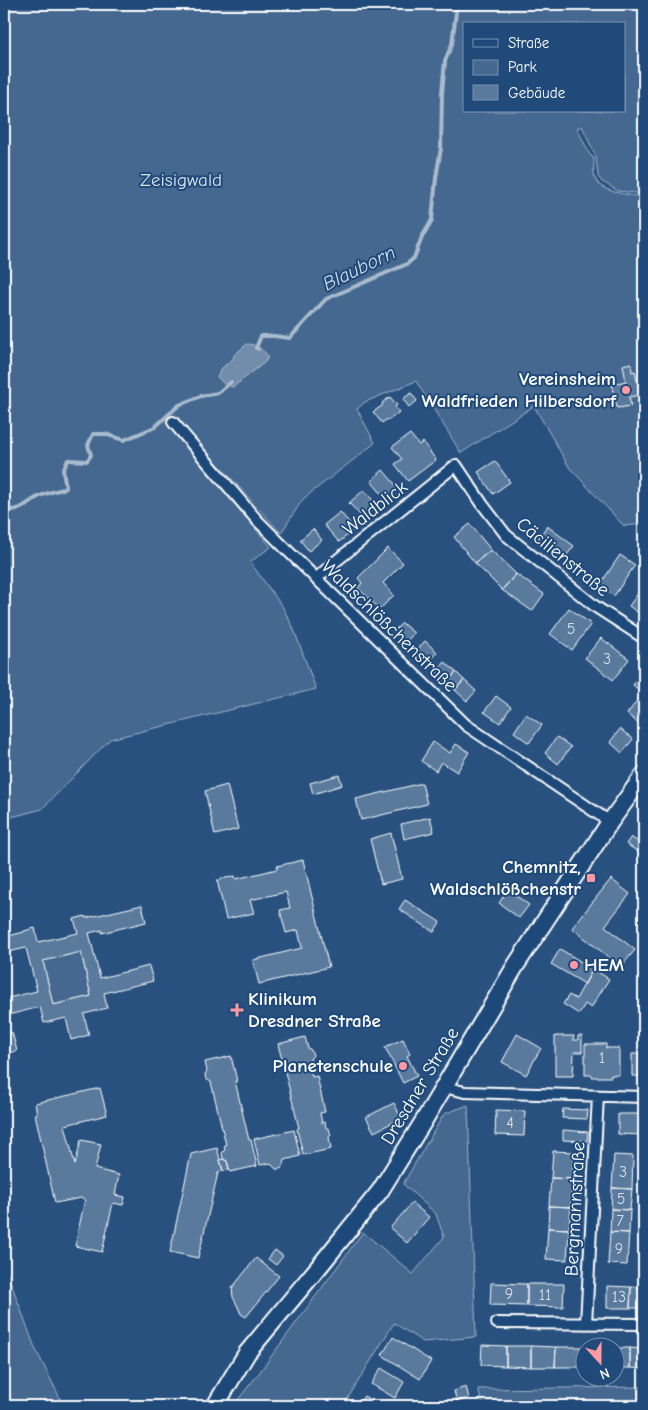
<svg xmlns="http://www.w3.org/2000/svg" width="648" height="1410" font-family="'Comic Neue',sans-serif">
  <rect width="100%" height="100%" fill="#28517f"/>
  <filter id="ink" filterUnits="userSpaceOnUse"><feTurbulence type="fractalNoise" baseFrequency=".02" numOctaves="2"/><feDisplacementMap in="SourceGraphic" scale="10" xChannelSelector="R" yChannelSelector="G"/><feConvolveMatrix kernelMatrix="1 2 1 2 8 2 1 2 1" color-interpolation-filters="sRGB"/></filter>
  <g filter="url(#ink)">
    <!-- green -->
    <path fill="#446890" stroke="#a2b4c8" fill-rule="evenodd" d="M4 4H644V194L618 191 601 181 598 176 596 157 582 126 577 128 590 155 594 158C594 164 593 173 595 178 600 194 632 194 644 198V524L624 526 569 467 534 406 461 453 416 381 365 402 357 409 375 443 303 499 281 533 180 422 172 431 271 547 250 562 282 606 293 627 316 689 110 739 42 809 4 819ZM464 24H624V111H464ZM268 357 265 362 233 387 222 368 233 359Z
      M81 952 91 996 53 1005 43 961Z
      M468 1105 476 1337 423 1342 394 1323 343 1406H233L259 1373 363 1232 413 1274 444 1237 436 1214 403 1184 444 1114Z
      M4 1264 35 1348 64 1406H4Z
      M644 1387V1406H483L478 1389Z"/>
    <!-- water -->
    <path fill="#718dab" stroke="#aabbcd" d="M247 344C256 344 263 350 268 356L265 362 233 387 224 384 217 377 222 368 233 359 234 355Z"/>
    <g fill="none" stroke-linecap="round" stroke-linejoin="round">
      <!-- stream -->
      <path stroke="#aabbcd" stroke-width="4" d="M258 349 256 348 261 336H274L290 338 326 299 407 264 414 258 422 237 432 220 436 178 441 148 442 93 445 61 452 44 457 4
        M4 510C23 511 23 505 38 497 46 493 56 491 66 488L63 470 68 460 87 461 91 455 88 445 93 434H105L124 440 155 427 179 405 201 396 218 393 231 382"/>
    </g>
    <!-- building -->
    <path fill="#5a7a9d" stroke="#fff" fill-rule="evenodd" d="M631 363 632 372 635 371 640 395 629 397 631 406 617 408 612 384 626 381 623 365Z
      M411 393 417 401 409 407 403 399Z
      M390 397 397 405 395 407 399 412 388 421 387 419 382 423 373 412 383 405 382 403Z
      M410 434 419 445 423 442 436 460 408 481 395 464 402 459 392 447Z
      M495 461 510 482 493 494 478 472Z
      M383 470 399 489 386 499 371 481Z
      M364 490 377 505 363 518 349 503Z
      M340 512 355 529 339 542 324 525Z
      M470 524 491 550 475 563 454 537Z
      M547 526 574 546 563 560 537 540Z
      M313 529 322 540 309 551 300 540Z
      M388 548 403 563 383 583 394 595 380 609 358 588 362 583 358 578Z
      M491 550 516 574 502 590 475 563Z
      M620 555 635 565 614 596 599 586Z
      M516 574 544 594 532 611 502 590Z
      M642 588 644 589V617L629 606Z
      M569 608 591 624 572 650 550 634Z
      M402 623 414 633 405 643 393 632Z
      M601 638 629 659 613 680 585 658Z
      M425 641 437 652 427 663 415 652Z
      M445 662 456 672 447 682 436 672Z
      M644 671V694L633 685Z
      M456 672 464 680 455 690 447 682Z
      M464 680 476 691 467 701 455 690Z
      M643 693 644 694V728L627 714Z
      M496 696 511 707 500 723 484 712Z
      M526 714 542 725 529 743 514 732Z
      M620 729 633 739 622 753 610 742Z
      M557 737 571 747 558 764 545 753Z
      M433 742 450 753 456 744 469 752 457 772 441 762 436 771 421 761Z
      M339 775 342 785 313 794 310 783Z
      M422 783 427 804 361 820 356 799Z
      M227 785 238 829 215 835 205 791Z
      M430 817 434 832 404 839 401 824Z
      M391 833 402 879 381 884 370 839Z
      M631 837 644 846V853L643 855 626 844Z
      M303 860 329 967 259 984 253 960 302 948 298 930 286 933 280 910 290 908 286 892 250 900 254 913 226 919 217 880 235 876 236 879 277 869V866Z
      M611 879 630 894 605 926 635 950 621 967 572 928Z
      M508 890 529 905 519 918 499 903Z
      M405 900 440 922 434 932 399 909Z
      M142 905 146 922 102 933V930L89 933 100 978 149 966 153 981 104 993 107 1008 84 1014 89 1035 71 1040 66 1018 44 1023 40 1007 4 1016V999L37 991 26 948 4 953V937L24 932V931L35 928 38 942 78 933 74 919 85 916 86 918ZM81 952 91 996 53 1005 43 961Z
      M560 949 593 969 585 984 551 964Z
      M593 969 609 979 591 1008 585 1004 579 1014 563 1004 569 995 576 999Z
      M5 1029 6 1034 12 1032 17 1051 4 1054V1030Z
      M517 1034 541 1048 526 1075 502 1062Z
      M555 1036H574L573 1040H578V1036H582V1052H574L573 1076H555Z
      M305 1037 308 1048 311 1050 313 1055 310 1059 311 1064 310 1065 312 1077 317 1076 325 1112 320 1113 322 1123 325 1122 326 1128 329 1129 331 1135 329 1137 331 1149 303 1155 297 1129 299 1128 278 1044Z
      M403 1039 410 1054 407 1056 417 1076 403 1083 385 1047Z
      M585 1044H606V1048H619V1075H611V1077H592V1075H585Z
      M632 1054H644V1076H632Z
      M231 1056 237 1081H235L249 1140H251L257 1166 230 1172 227 1161 223 1159 222 1153 225 1150 224 1146 226 1145 211 1082 206 1079 205 1074 207 1071 205 1062Z
      M100 1088 107 1115 65 1125 75 1165 81 1140 101 1144 95 1169 119 1175 115 1195 125 1197 123 1205 113 1203 102 1252 75 1246 85 1199 81 1198 55 1203 35 1114H37L35 1103Z
      M394 1103 401 1118 374 1132 366 1117Z
      M563 1109 588 1110 587 1119 562 1118Z
      M496 1110 525 1111 524 1136 495 1135Z
      M618 1114H644V1135L618 1134Z
      M294 1130 300 1156 285 1160 284 1165 282 1168 279 1169H276L270 1163 260 1165 254 1139Z
      M563 1130 588 1132 587 1141 563 1140Z
      M217 1148 223 1171 218 1173 198 1258 170 1252 191 1154Z
      M553 1151 574 1152 572 1179 551 1178Z
      M614 1155 633 1156 632 1189 612 1188Z
      M223 1159 227 1161 229 1170 223 1171 220 1160Z
      M551 1178 572 1179 571 1207 549 1206Z
      M612 1188 632 1189 630 1210 611 1209Z
      M412 1203 429 1217 407 1243 390 1228Z
      M549 1206 571 1207 569 1229 548 1228Z
      M611 1209 630 1210 629 1233 610 1232Z
      M548 1228 569 1229 567 1260 546 1259Z
      M610 1232 629 1233 627 1265 608 1264Z
      M275 1250 283 1256 276 1265 268 1259Z
      M256 1258 279 1276 246 1317 241 1314 238 1307 233 1297 232 1288Z
      M491 1283 527 1284V1306L490 1305Z
      M527 1284H564L563 1307 527 1306Z
      M607 1286 631 1287 630 1308H607Z
      M631 1287H644V1308H630Z
      M393 1337 431 1361 420 1379 382 1355Z
      M482 1345 506 1346V1366L481 1365Z
      M506 1346H531V1367L506 1366Z
      M531 1346 556 1347 555 1367H531Z
      M556 1347H581L580 1367H555Z
      M581 1347 590 1348H586V1367H580Z
      M616 1348H630V1368H616Z
      M630 1348 644 1349V1369L630 1368Z
      M381 1368 404 1382 395 1398 371 1384Z
      M466 1387 469 1398 457 1402 454 1391Z
      M364 1396 381 1406H357Z"/>
    <g fill="none" stroke-linecap="round" stroke-linejoin="round">
      <defs>
        <path id="street" d="M173 422 257 520 289 552 466 725 610 822
          M316 579 331 565 456 465 483 505 506 535 596 607 644 638
          M444 1087 465 1092 644 1097
          M497 1323 644 1324
          M586 1324 598 1096"/>
        <path id="primary" d="M215 1406 247 1353 322 1263 380 1191 423 1122 516 965 610 822 644 775"/>
      </defs>
      <!-- street casing -->
      <use href="#street" stroke="#fff" stroke-width="14"/>
      <!-- primary casing -->
      <use href="#primary" stroke="#fff" stroke-width="20"/>
      <!-- street -->
      <use href="#street" stroke="#1f4a7a" stroke-width="10"/>
      <!-- primary -->
      <use href="#primary" stroke="#1f4a7a" stroke-width="16"/>
    </g>
  </g>
  <!-- markers -->
  <g fill="#ff9aa2" stroke="#1f4a7a" stroke-width="2">
    <circle cx="626" cy="390" r="5"/>
    <rect x="586" y="873" width="10" height="10" rx="2.5"/>
    <circle cx="574" cy="965" r="5"/>
    <path d="M234.5 1002.5h5v5h5v5h-5v5h-5v-5h-5v-5h5z"/>
    <circle cx="403" cy="1066" r="5"/>
  </g>
  <g text-anchor="middle" dominant-baseline="central" stroke-width="4" stroke-linejoin="round" paint-order="stroke">
    <!-- number labels -->
    <g font-size="16" fill="#d6dee6">
      <text x="571" y="629">5</text>
      <text x="607" y="659">3</text>
      <text x="602" y="1058">1</text>
      <text x="510" y="1123">4</text>
      <text x="623" y="1172">3</text>
      <text x="621" y="1199">5</text>
      <text x="620" y="1221">7</text>
      <text x="619" y="1249">9</text>
      <text x="509" y="1294">9</text>
      <text x="545" y="1295">11</text>
      <text x="619" y="1297">13</text>
    </g>
    <!-- park labels -->
    <g font-size="19" fill="#dae1e9" stroke="#1f4a7a">
      <text x="181" y="180">Zeisigwald</text>
    </g>
    <!-- poi labels -->
    <g font-size="19" font-weight="bold" fill="#fff" stroke="#1f4a7a" text-anchor="end">
      <text x="616" y="379">Vereinsheim<tspan x="616" dy="22">Waldfrieden Hilbersdorf</tspan></text>
      <text x="581" y="867">Chemnitz,<tspan x="581" dy="22">Waldschlößchenstr</tspan></text>
      <text x="584" y="965" text-anchor="start">HEM</text>
      <text x="248" y="999" text-anchor="start">Klinikum<tspan x="248" dy="22">Dresdner Straße</tspan></text>
      <text x="393" y="1066">Planetenschule</text>
    </g>
    <!-- street labels -->
    <g font-size="19" fill="#fff" stroke="#1f4a7a">
      <text transform="translate(375 508) rotate(-38)">Waldblick</text>
      <text transform="translate(563 557) rotate(39)">Cäcilienstraße</text>
      <text transform="translate(389 626) rotate(44)">Waldschlößchenstraße</text>
      <text transform="translate(420 1086) rotate(-59)">Dresdner Straße</text>
      <text transform="translate(575 1209) rotate(-87)">Bergmannstraße</text>
    </g>
    <!-- water labels -->
    <g font-size="20" font-style="italic" fill="#d4dde6" stroke="#1f4a7a">
      <text transform="translate(359 268) rotate(-26)">Blauborn</text>
    </g>
  </g>
  <!-- margin -->
  <rect width="648" height="1410" fill="none" stroke="#1f4a7a" stroke-width="20"/>
  <rect x="10" y="10" width="628" height="1390" fill="none" stroke="#fff" stroke-width="2" filter="url(#ink)"/>
  <!-- legend -->
  <rect x="463" y="22" width="162" height="90" fill="#1f4a7a" stroke="#7992af"/>
  <rect x="473" y="39" width="25" height="8" fill="#1f4a7a" stroke="#7992af"/>
  <text x="508" y="48" font-size="15" fill="#ffffff">Straße</text>
  <rect x="473" y="60" width="25" height="15" fill="#446890" stroke="#7992af"/>
  <text x="508" y="72" font-size="15" fill="#ffffff">Park</text>
  <rect x="473" y="85" width="25" height="15" fill="#5a7a9d" stroke="#7992af"/>
  <text x="508" y="98" font-size="15" fill="#ffffff">Gebäude</text>
  <!-- north arrow -->
  <g transform="translate(600 1362) rotate(159)"><circle r="24" fill="#1f4a7a" stroke="#7992af"/>
  <path d="M0-4L9 19L0 12L-9 19Z" fill="#ff9aa2"/>
  <text y="-8" font-size="14" font-weight="bold" text-anchor="middle" fill="#ffffff">N</text>
  </g>
</svg>
